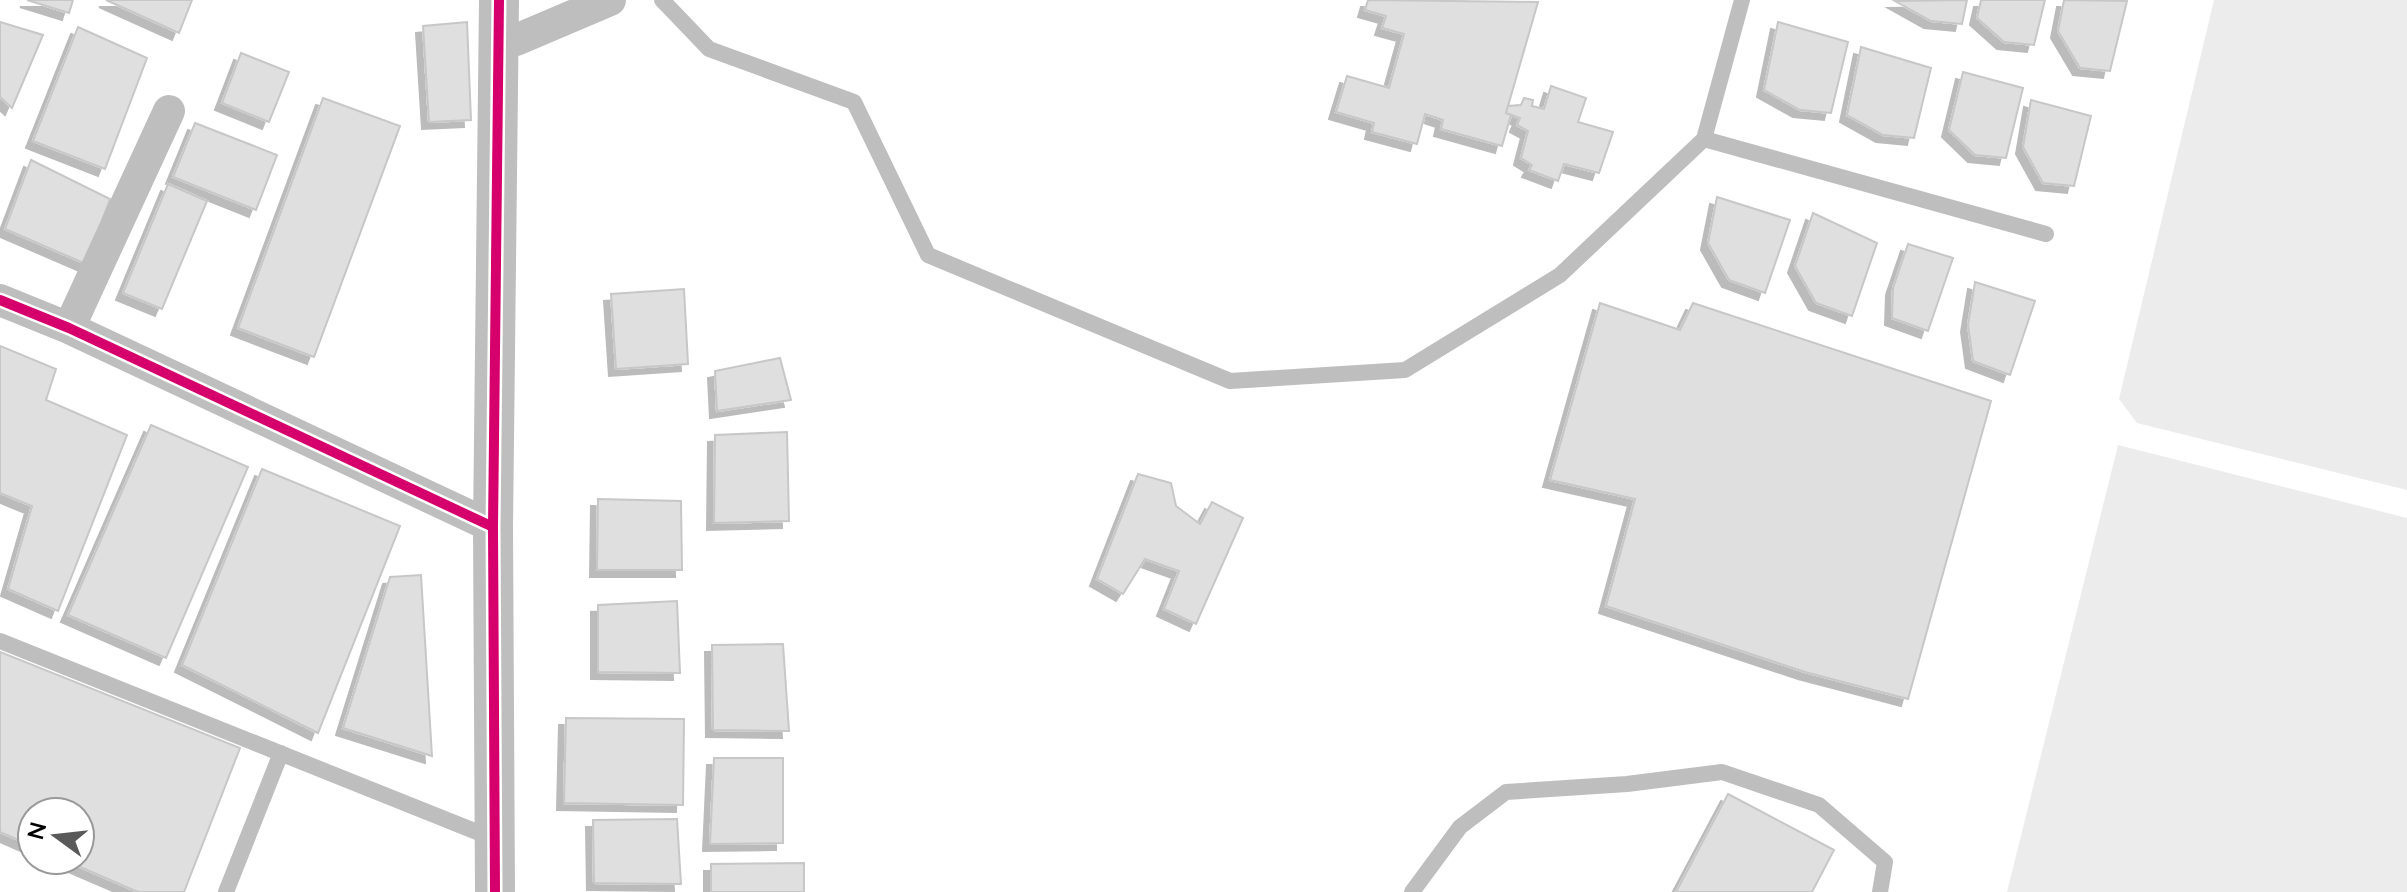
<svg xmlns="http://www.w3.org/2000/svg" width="2407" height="892" font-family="Lato,sans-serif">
  <defs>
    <filter id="shadow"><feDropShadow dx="-7" dy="7" stdDeviation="0" flood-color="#0004"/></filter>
  </defs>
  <rect width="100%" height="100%" fill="#fff"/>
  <!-- green -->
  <path fill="#ececec" d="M2214 0H2407V490L2137 423 2119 399Z
    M2118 445 2407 518V892H2007Z"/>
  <!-- building -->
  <path fill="#dfdfdf" stroke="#c7c7c7" stroke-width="2" filter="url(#shadow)" d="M27 0H73L69 13Z
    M106 0H192L179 33Z
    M1368 0 1538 2 1506 113 1511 115 1502 146 1441 129 1443 120 1425 114 1417 144 1372 132 1374 123 1336 112 1347 76 1389 88 1404 34 1382 28 1386 16 1365 10Z
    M1967 0 1962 24 1931 21 1895 1Z
    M1981 0H2045L2034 45 2004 42 1977 18Z
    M2064 0 2127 1 2110 71 2080 68 2058 31Z
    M0 22 43 35 12 108 0 97Z
    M467 22 471 120 429 122 423 26Z
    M1778 22 1848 42 1831 113 1800 110 1764 90Z
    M78 27 147 58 105 169 33 141Z
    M1861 47 1931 68 1914 138 1883 135 1847 115Z
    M241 53 289 72 269 122 222 103Z
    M1963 72 2023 88 2006 158 1975 155 1949 130Z
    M1551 86 1586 98 1578 122 1613 132 1599 173 1564 164 1558 181 1529 170 1532 165 1521 158 1528 131 1517 125 1520 118 1506 113 1508 106 1521 105 1524 98 1533 100 1532 106 1544 109Z
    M323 98 400 126 314 357 238 328Z
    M2031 100 2091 116 2074 186 2043 183 2023 147Z
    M195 123 277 155 256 210 173 177Z
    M31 160 110 199 86 264 5 229Z
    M168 184 207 201 162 309 123 293Z
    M1717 197 1790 220 1765 293 1729 280 1708 243Z
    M1813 213 1877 243 1852 316 1816 303 1795 266Z
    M1908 244 1953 258 1928 331 1892 318 1893 288Z
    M1975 282 2035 301 2010 375 1973 361 1968 325Z
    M684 289 688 364 616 369 611 294Z
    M1600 303 1680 330 1693 303 1991 401 1908 699 1805 672 1606 606 1635 499 1550 480Z
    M0 346 56 369 46 400 127 435 58 611 8 589 32 506 0 493Z
    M780 358 791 400 717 411 715 371Z
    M151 425 248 467 166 658 68 615Z
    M787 432 789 521 714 523 715 435Z
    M262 469 400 526 318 733 182 665Z
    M1138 474 1171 483 1176 506 1200 524 1212 502 1243 518 1196 624 1164 609 1179 571 1145 559 1123 594 1097 579Z
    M598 499 681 501 682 570H597Z
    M421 575 432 756 343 728 390 577Z
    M677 601 680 673 598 672V605Z
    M783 644 789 731 713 730 712 645Z
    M0 652 240 748 184 892H138L64 860H80V812H32V846L0 832Z
    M566 718 684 719 683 805 564 803Z
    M714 758H783V843L710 844Z
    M1728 794 1834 850 1812 892H1676Z
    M677 819 681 884 594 883 593 820Z
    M804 863V892H711V864Z"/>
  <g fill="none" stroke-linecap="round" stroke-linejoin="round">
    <!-- service -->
    <path stroke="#bebebe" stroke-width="16" d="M662 0 709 49 854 102 928 255 1230 381 1405 370 1560 275 1704 139 1742 0
      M1704 139 2046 234
      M0 641 492 838
      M226 892 281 753
      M1412 892 1460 827 1506 792 1627 784 1722 772 1819 805 1885 862 1880 892"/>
    <!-- minor -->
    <path stroke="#bebebe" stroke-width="32" d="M516 40 610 0
      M0 300 69 328 493 527
      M69 328 169 111"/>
    <!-- tertiary -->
    <path stroke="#bebebe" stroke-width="40" d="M495 892 493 527 499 0"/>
    <defs>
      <path id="cycleway" d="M0 300 69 328 493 527
        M495 892 493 527 499 0"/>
    </defs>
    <!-- cycleway casing -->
    <use href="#cycleway" stroke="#fff" stroke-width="15"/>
    <!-- cycleway -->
    <use href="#cycleway" stroke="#d6006c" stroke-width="10"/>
  </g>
  <!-- north arrow -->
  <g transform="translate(56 836) rotate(285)"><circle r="38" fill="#ffffff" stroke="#999999" stroke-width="2"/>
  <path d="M0-6L14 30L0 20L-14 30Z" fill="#595959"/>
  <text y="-12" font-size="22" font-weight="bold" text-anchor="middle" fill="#000000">N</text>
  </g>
</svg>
